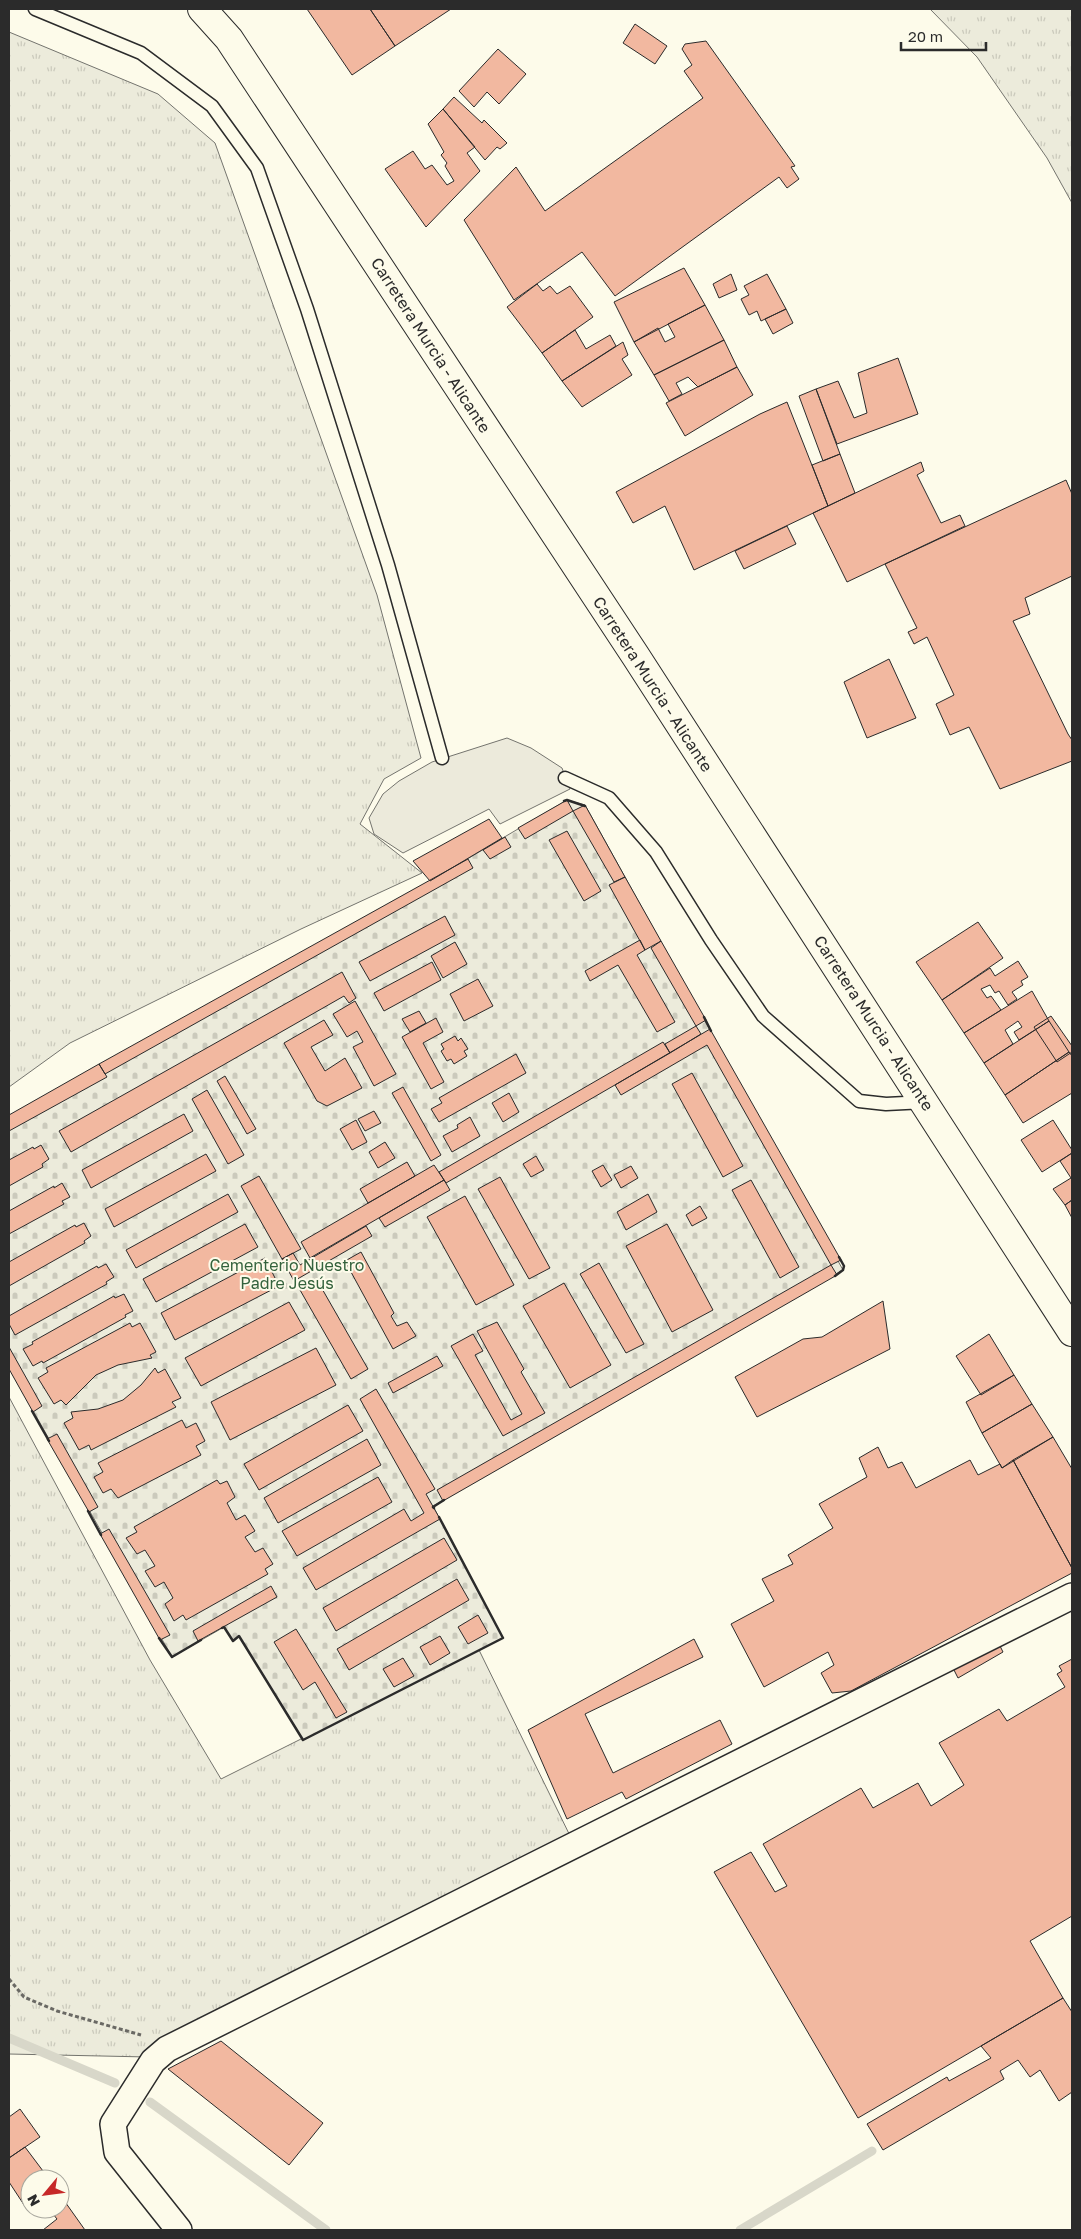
<svg xmlns="http://www.w3.org/2000/svg" width="1081" height="2239" font-family="'Golos Text',sans-serif">
  <defs>
    <pattern id="grass-tufts" width="24" height="20" patternUnits="userSpaceOnUse" patternTransform="scale(1.25)"><rect width="24" height="20" fill="#ecebdb"/><path d="M3 7l-1-3M5 7V3M7 7l1-3M15 17l-1-3M17 17v-4M19 17l1-3" fill="none" stroke="#cbcabc"/></pattern>
    <pattern id="cemetery-stones" width="16" height="16" patternUnits="userSpaceOnUse" patternTransform="scale(1.25)"><rect width="16" height="16" fill="#ecebdb"/><path d="M2 7V4a2 2 0 0 1 4 0v3zM10 15v-3a2 2 0 0 1 4 0v3z" fill="#cbcabc"/></pattern>
  </defs>
  <rect width="100%" height="100%" fill="#fdfbea"/>
  <!-- grass -->
  <path fill="url(#grass-tufts)" stroke="#74746e" d="M930 9H1072V203L1047 158 977 57Z
    M9 32 158 94 215 143 377 595 421 758 384 779 360 824 422 873 301 929 70 1043 9 1087Z
    M9 1397 150 1660 221 1779 479 1650 577 1850 148 2057 9 2054Z"/>
  <!-- cemetery -->
  <path fill="url(#cemetery-stones)" stroke="#74746e" d="M567 800 585 805 843 1270 433 1506 503 1638 303 1740 239 1636 233 1641 224 1627 172 1657 9 1368V1116L430 881Z"/>
  <!-- parking -->
  <path fill="#eceadb" stroke="#74746e" d="M507 738 531 748 562 768 570 789 500 824 489 809 403 853 374 834 369 818 383 794 399 781 432 762Z"/>
  <g fill="none" stroke-linecap="round" stroke-linejoin="round">
    <!-- stream -->
    <path stroke="#d8d7c9" stroke-width="9" d="M9 2038 115 2083
      M150 2102 326 2230
      M740 2230 872 2151"/>
  </g>
  <!-- building -->
  <path fill="#f2b8a0" stroke="#2b2b2b" d="M307 9H370L395 46 352 75Z
    M370 9H451L395 46Z
    M635 24 667 46 655 64 623 43Z
    M706 41 795 166 791 167 799 179 787 188 779 177 615 296 582 252 514 300 464 220 516 167 545 211 703 98 684 71 692 65 682 49 685 44Z
    M498 49 526 74 499 104 487 92 474 107 459 91Z
    M454 97 482 123 484 120 507 143 500 149 497 147 485 160 443 109Z
    M443 109 475 147 467 153 480 171 426 227 385 169 413 151 425 169 432 165 447 185 454 181 445 166 447 163 441 155 444 152 428 124Z
    M684 268 705 305 634 342 614 302Z
    M731 274 737 290 719 298 713 284Z
    M767 274 786 309 761 321 757 311 749 315 741 299 749 295 744 286Z
    M537 284 543 291 550 286 557 294 570 286 593 317 542 353 507 307Z
    M705 305 724 340 654 375 634 342 658 328 665 342 675 337 668 324Z
    M786 309 793 323 773 334 765 319Z
    M575 330 586 349 610 335 616 346 562 381 542 353Z
    M724 340 737 367 698 387 688 377 676 383 682 394 669 401 654 375Z
    M623 342 628 355 622 359 632 375 582 407 562 381Z
    M898 358 918 414 837 444 816 389 838 381 854 418 867 413 858 373Z
    M737 367 753 395 685 436 666 403Z
    M816 389 840 454 823 461 799 396Z
    M787 402 828 506 694 570 665 506 633 523 616 492 760 414Z
    M840 454 855 493 828 506 812 465Z
    M921 462 924 471 917 475 941 523 960 515 965 526 847 582 813 513Z
    M1066 480 1072 494V576L1025 598 1030 614 1013 621 1068 734 1072 740V761L1000 789 969 727 950 735 936 704 954 695 927 637 914 644 908 632 917 628 885 564Z
    M787 526 796 544 744 569 735 551Z
    M889 659 916 718 867 738 844 682Z
    M567 800 573 811 525 839 518 828Z
    M585 805 625 877 614 882 573 811Z
    M489 819 502 838 430 881 413 861Z
    M567 831 601 891 584 901 549 840Z
    M505 837 511 847 490 859 483 850Z
    M468 859 473 868 105 1074 99 1064Z
    M625 877 661 941 645 950 609 885Z
    M445 916 455 935 370 981 359 962Z
    M978 922 1003 958 942 1000 916 962Z
    M640 940 645 950 637 955 675 1022 657 1032 618 965 590 981 585 971Z
    M661 941 706 1020 696 1026 651 948Z
    M455 942 467 964 443 978 431 956Z
    M1018 961 1028 977 1021 981 1023 985 1012 992 1017 999 1008 1005 999 991 995 993 990 985 981 989 987 998 991 996 1001 1010 964 1033 942 1000 990 968 995 976Z
    M432 962 441 980 384 1011 374 993Z
    M342 972 356 998 349 1003 344 996 71 1152 59 1131Z
    M478 979 493 1006 464 1021 450 994Z
    M1032 991 1049 1021 1019 1040 1014 1032 1022 1027 1018 1021 1005 1030 1013 1044 984 1063 964 1033Z
    M355 1001 396 1074 374 1086 353 1047 363 1042 357 1031 347 1037 333 1014Z
    M419 1011 426 1023 410 1032 402 1019Z
    M1051 1016 1072 1046V1052L1057 1062 1034 1027Z
    M436 1018 443 1032 423 1043 444 1082 431 1089 402 1037Z
    M324 1020 333 1035 311 1047 325 1071 345 1058 362 1088 327 1106 317 1101 284 1043Z
    M1049 1021 1069 1052 1005 1095 984 1063Z
    M696 1026 701 1034 670 1053 665 1044Z
    M710 1029 841 1260 831 1265 707 1045 621 1095 615 1085Z
    M455 1036 458 1041 461 1038 468 1049 464 1051 467 1056 454 1064 451 1059 447 1061 441 1051 444 1049 441 1044Z
    M663 1042 670 1053 446 1183 439 1172Z
    M1069 1052 1072 1056V1093L1023 1123 1005 1095Z
    M516 1054 526 1073 439 1122 431 1109 442 1103 439 1098Z
    M99 1064 107 1077 9 1131V1115Z
    M692 1073 743 1166 723 1177 672 1084Z
    M225 1076 256 1129 247 1134 217 1081Z
    M403 1087 441 1155 431 1161 392 1093Z
    M207 1090 244 1155 228 1164 192 1099Z
    M509 1093 519 1112 503 1122 492 1103Z
    M374 1111 381 1123 365 1131 358 1119Z
    M184 1114 193 1131 91 1188 82 1170Z
    M470 1117 480 1136 452 1152 443 1136 458 1128 457 1125Z
    M356 1120 367 1142 352 1150 340 1129Z
    M1053 1120 1072 1150V1153L1042 1172 1021 1140Z
    M385 1142 395 1158 378 1168 369 1152Z
    M41 1145 49 1159 42 1164 43 1167 9 1186V1160L33 1147 34 1149Z
    M1072 1153V1200L1065 1205 1053 1189 1071 1178 1060 1161Z
    M206 1154 216 1171 114 1227 105 1209Z
    M536 1156 544 1170 531 1177 523 1164Z
    M407 1162 415 1176 368 1203 360 1189Z
    M434 1165 444 1180 310 1258 301 1242Z
    M603 1165 612 1180 601 1187 592 1171Z
    M631 1166 638 1178 621 1188 614 1175Z
    M259 1176 301 1249 282 1259 241 1186Z
    M500 1177 550 1268 529 1279 478 1189Z
    M444 1180 450 1190 385 1227 379 1218Z
    M751 1180 799 1267 780 1278 732 1190Z
    M62 1183 70 1197 62 1201 64 1204 9 1234V1211L54 1186V1188Z
    M228 1194 238 1212 136 1268 126 1250Z
    M648 1194 657 1212 626 1230 617 1212Z
    M465 1196 514 1285 476 1305 427 1217Z
    M1072 1200V1218L1065 1205Z
    M700 1206 707 1218 692 1226 686 1215Z
    M84 1223 91 1236 84 1241 85 1243 9 1286V1262L75 1225 76 1227Z
    M245 1224 258 1247 156 1302 143 1279Z
    M667 1224 713 1310 672 1332 626 1246Z
    M366 1226 372 1236 294 1281 282 1259 293 1253 300 1265Z
    M361 1252 394 1313 391 1316 397 1326 407 1322 416 1336 393 1349 345 1261Z
    M265 1258 279 1286 175 1340 161 1313Z
    M599 1263 644 1344 626 1353 580 1274Z
    M106 1264 114 1277 106 1282 107 1284 15 1335 9 1324V1316L97 1266 98 1268Z
    M831 1265 837 1275 443 1501 437 1490Z
    M317 1280 368 1369 351 1379 300 1290Z
    M564 1283 611 1365 570 1388 523 1306Z
    M124 1294 133 1311 125 1315 126 1317 43 1363 42 1361 33 1366 23 1349 33 1344 32 1342 114 1296 115 1298Z
    M883 1301 890 1349 757 1417 735 1377 803 1339 822 1337Z
    M289 1302 305 1330 201 1386 185 1358Z
    M497 1322 524 1369 521 1372 545 1413 503 1436 451 1346 473 1334 483 1351 475 1355 511 1420 522 1414 477 1331Z
    M130 1323 132 1327 140 1323 156 1352 150 1355 152 1358 118 1365 96 1375 66 1405 61 1400 54 1404 38 1378 48 1372 46 1368Z
    M989 1334 1014 1375 981 1395 956 1356Z
    M9 1347 42 1406 33 1412 9 1369Z
    M316 1348 336 1385 230 1440 211 1402Z
    M437 1356 443 1366 393 1393 388 1383Z
    M155 1368 158 1373 165 1369 181 1398 172 1402 176 1407 91 1450 89 1445 79 1450 64 1423 73 1418 71 1412 98 1409 123 1400 141 1385Z
    M1014 1375 1032 1404 982 1433 966 1402Z
    M376 1389 435 1489 426 1494 440 1519 316 1590 303 1568 404 1509 411 1521 424 1513 360 1399Z
    M1032 1404 1053 1437 1002 1468 982 1433Z
    M348 1405 363 1431 259 1490 244 1464Z
    M182 1420 186 1428 196 1423 205 1441 196 1446 201 1455 118 1498 111 1489 103 1493 94 1477 103 1472 98 1463Z
    M57 1434 98 1507 89 1512 47 1439Z
    M1053 1437 1072 1469V1568L1013 1460Z
    M367 1439 381 1465 278 1523 264 1498Z
    M878 1447 888 1468 902 1462 916 1488 970 1460 978 1475 1000 1464 1002 1468 1013 1460 1072 1568V1573L851 1691 832 1693 821 1673 834 1665 828 1652 764 1687 731 1624 774 1601 762 1579 793 1564 788 1555 833 1528 819 1504 867 1477 859 1458Z
    M378 1477 392 1502 297 1556 282 1531Z
    M217 1480 220 1484 227 1481 235 1497 227 1503 236 1520 245 1515 255 1531 245 1537 255 1552 263 1548 273 1564 265 1569 268 1574 186 1620 183 1615 174 1621 165 1604 173 1598 164 1582 155 1587 145 1571 155 1566 145 1550 137 1554 126 1538 137 1532 134 1527Z
    M109 1529 170 1635 160 1640 100 1534Z
    M444 1538 457 1560 336 1631 323 1608Z
    M457 1579 469 1600 349 1670 337 1649Z
    M271 1586 277 1597 198 1641 193 1631Z
    M478 1615 488 1633 468 1644 458 1627Z
    M296 1629 347 1712 336 1718 315 1682 303 1690 274 1642Z
    M440 1636 450 1653 430 1665 420 1647Z
    M996 1638 1003 1652 958 1678 950 1662Z
    M694 1639 703 1657 585 1714 613 1773 720 1720 732 1744 626 1799 622 1792 567 1819 528 1730Z
    M403 1658 414 1676 394 1687 383 1669Z
    M1072 1659V1916L1030 1941 1063 1998 858 2118 714 1872 751 1852 775 1892 787 1886 763 1844 861 1788 873 1808 918 1783 931 1806 964 1785 939 1743 999 1709 1007 1721 1065 1687 1057 1674 1062 1671 1059 1666Z
    M1063 1998 1072 2012V2092L1059 2101 1040 2070 1030 2077 1018 2060 1000 2071 1004 2079 883 2150 867 2124 947 2077 949 2081 991 2058 981 2046Z
    M221 2041 323 2123 289 2165 168 2069Z
    M20 2109 40 2137 9 2158V2117Z
    M25 2147 49 2179H30L31 2209 28 2211 9 2182V2158Z
    M63 2199 85 2230H43L57 2219 49 2209H60V2201Z"/>
  <g fill="none" stroke-linecap="round" stroke-linejoin="round">
    <defs>
      <path id="service" d="M35 9 141 53 212 106 257 168 307 309 388 565 442 758
        M565 778 609 798 656 852 711 940 763 1016 859 1101 886 1104 925 1102"/>
      <path id="minor" d="M179 2230 117 2152 113 2124 153 2061 167 2049 1072 1596"/>
      <path id="trunk" d="M202 9 229 39 635 655 1072 1332"/>
    </defs>
    <!-- service casing -->
    <use href="#service" stroke="#2b2b2b" stroke-width="15"/>
    <!-- minor casing -->
    <use href="#minor" stroke="#2b2b2b" stroke-width="28"/>
    <!-- trunk casing -->
    <use href="#trunk" stroke="#2b2b2b" stroke-width="30"/>
    <!-- path -->
    <path stroke="#6a6964" stroke-width="3" stroke-dasharray="4 2.5" stroke-linecap="butt" d="M9 1979 24 1997 57 2011 141 2035"/>
    <!-- service -->
    <use href="#service" stroke="#fdfbea" stroke-width="12"/>
    <!-- minor -->
    <use href="#minor" stroke="#fdfbea" stroke-width="25"/>
    <!-- trunk -->
    <use href="#trunk" stroke="#fdfbea" stroke-width="28"/>
    <!-- wall -->
    <path stroke="#2b2b2b" stroke-width="2.5" d="M564 801 567 800 585 806
      M704 1017 711 1031
      M835 1276 843 1270 844 1266 839 1257
      M32 1411 49 1441
      M434 1508 433 1507 444 1500
      M88 1511 101 1535
      M222 1628 224 1627 233 1641 239 1636 303 1740 503 1638 439 1517
      M159 1638 172 1657 201 1640"/>
  </g>
  <g text-anchor="middle" dominant-baseline="central" stroke-width="4" stroke-linejoin="round" paint-order="stroke">
    <!-- street labels -->
    <g font-size="16" fill="#2b2b2b" stroke="#fdfbea">
      <text transform="translate(431 345) rotate(57)">Carretera Murcia - Alicante</text>
      <text transform="translate(653 684) rotate(57)">Carretera Murcia - Alicante</text>
      <text transform="translate(874 1023) rotate(57)">Carretera Murcia - Alicante</text>
    </g>
    <!-- park labels -->
    <g font-size="16" fill="#34623c" stroke="#fdfbea">
      <text x="287" y="1265">Cementerio Nuestro<tspan x="287" dy="18">Padre Jesús</tspan></text>
    </g>
  </g>
  <!-- border -->
  <rect width="1081" height="2239" fill="none" stroke="#2b2b2b" stroke-width="20"/>
  <!-- north arrow -->
  <g transform="translate(45 2194) rotate(241)"><circle r="24" fill="#fdfbea" stroke="#a9a89e"/>
  <path d="M0-4L9 19L0 12L-9 19Z" fill="#c62828"/>
  <text y="-8" font-size="14" font-weight="bold" text-anchor="middle" fill="#2b2b2b">N</text>
  </g>
  <!-- scale -->
  <path d="M901 42v8h85v-8" fill="none" stroke="#2b2b2b" stroke-width="2.5"/>
  <text x="908" y="42" font-size="15" fill="#2b2b2b" stroke="#fdfbea" stroke-width="4" paint-order="stroke">20 m</text>
</svg>
